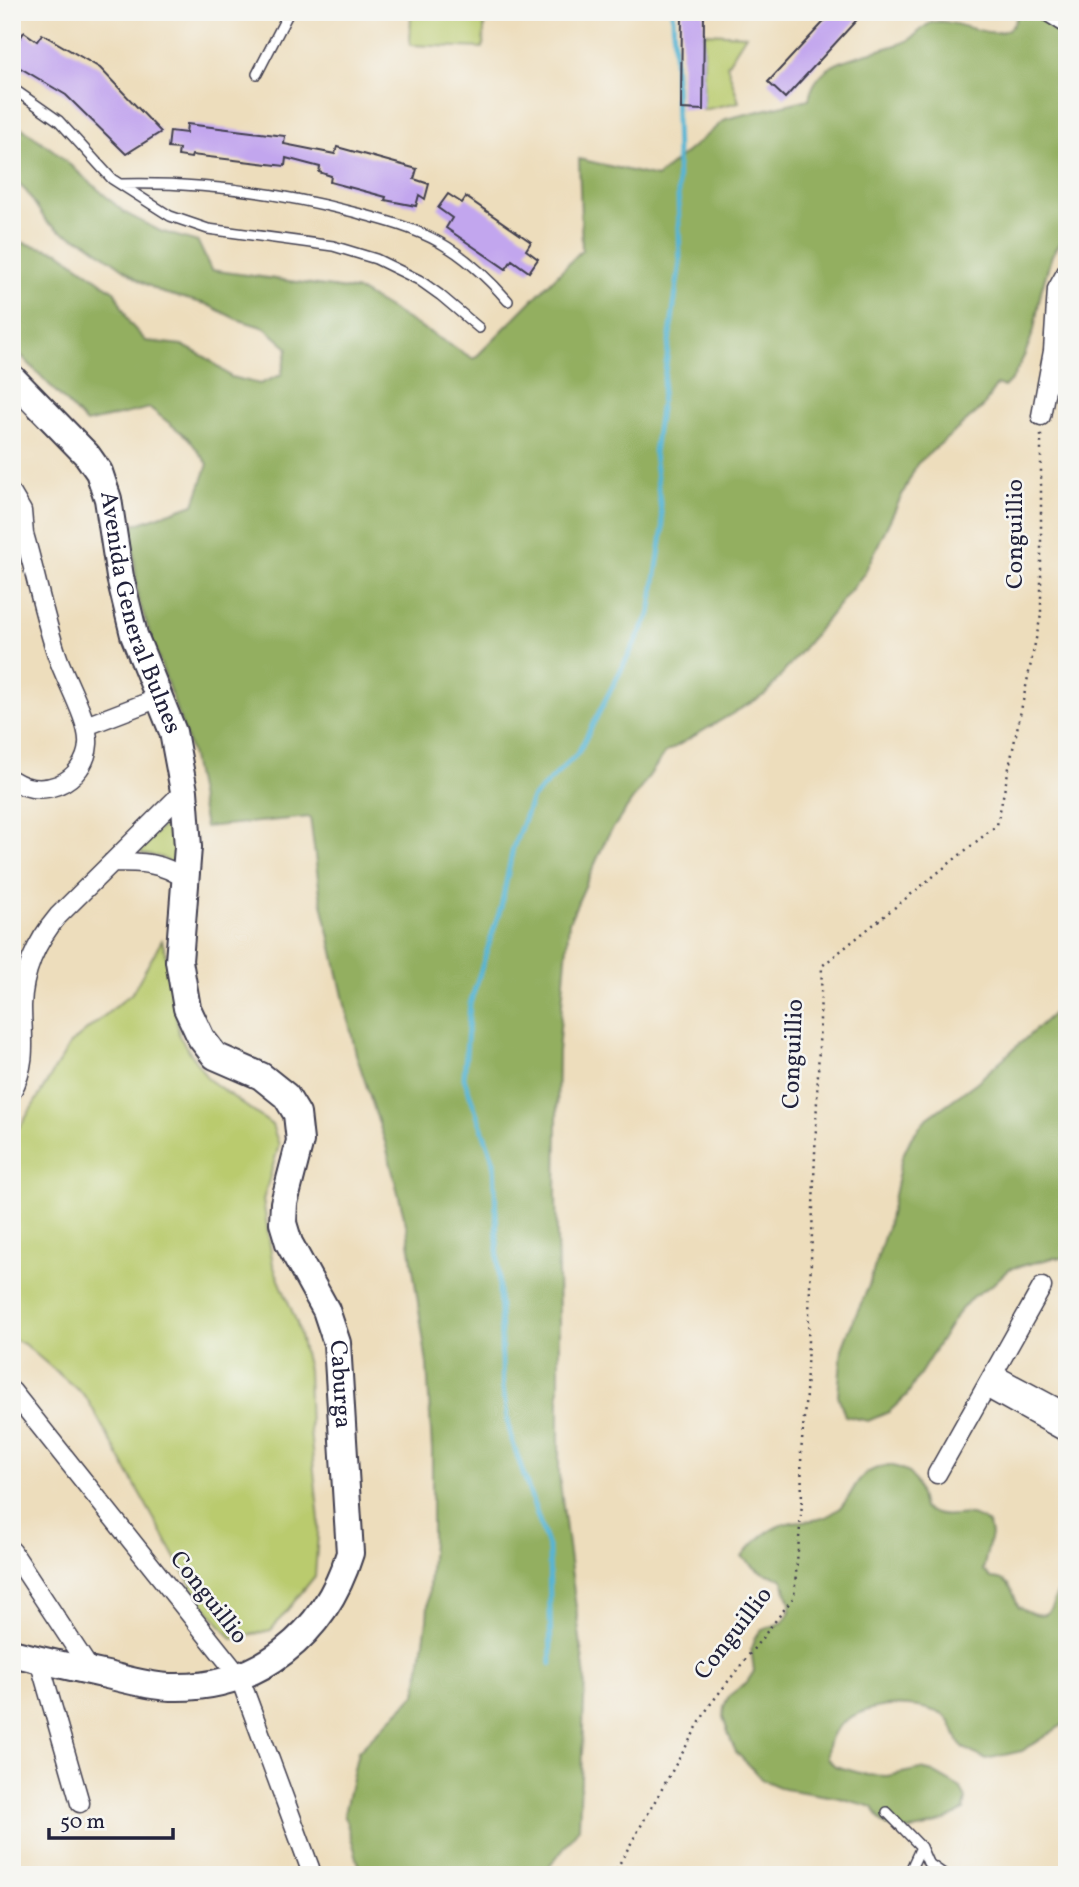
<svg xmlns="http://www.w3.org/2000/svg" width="1079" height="1887" font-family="Vollkorn,serif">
  <rect width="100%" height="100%" fill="#f6f6f2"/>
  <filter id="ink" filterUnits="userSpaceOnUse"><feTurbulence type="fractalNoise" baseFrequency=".0143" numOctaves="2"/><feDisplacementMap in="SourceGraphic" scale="14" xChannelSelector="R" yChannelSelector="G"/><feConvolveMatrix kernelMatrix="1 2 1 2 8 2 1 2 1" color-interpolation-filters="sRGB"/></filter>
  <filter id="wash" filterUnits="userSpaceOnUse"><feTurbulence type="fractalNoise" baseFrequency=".00686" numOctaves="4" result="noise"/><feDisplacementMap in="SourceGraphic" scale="28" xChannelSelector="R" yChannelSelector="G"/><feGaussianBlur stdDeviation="1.57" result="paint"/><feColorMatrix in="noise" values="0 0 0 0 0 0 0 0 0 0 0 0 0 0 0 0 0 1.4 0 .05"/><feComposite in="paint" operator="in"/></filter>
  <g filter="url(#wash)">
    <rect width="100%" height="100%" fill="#edddbc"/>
    <!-- green -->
    <path fill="#bacb6e" stroke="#6e7654" stroke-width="2" d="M411 12H485L483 48 410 45Z
      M704 33 746 35 727 65 739 102 703 110Z
      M171 817 175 818V860L171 863 160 857 142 854 140 850Z
      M162 940 170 970 179 1036 208 1079 272 1125 279 1145 263 1200 273 1265 297 1323 308 1370 310 1431 319 1520 315 1576 271 1630 232 1639 197 1596 86 1397 24 1344 12 1338V1134L22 1124 70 1044 132 993Z"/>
    <!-- forest -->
    <path fill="#93af61" stroke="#5a684e" stroke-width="2" d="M1020 12H1067V233L1052 255 1041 291 1034 330 1025 354 1013 378 1004 387 997 384 983 407 917 464 864 574 766 694 665 753 607 837 569 922 558 1052 556 1196 559 1316V1475L585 1678 579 1828 543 1875H362L344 1814 358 1751 416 1694 427 1621 432 1540V1450L427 1364 407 1228 385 1142 356 1054 320 894 310 817 205 827 191 752 138 599 131 526 194 504 208 464 188 438 150 408 86 423 12 346V240L59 252 115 292 130 324 146 341 182 345 207 358 231 377 260 384 281 375 288 348 265 328 236 319 206 304 163 293 140 281 86 242 62 232 47 222 26 191 12 178V121L53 150 125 213 160 231 198 242 211 270 360 291 474 359 582 250 579 159 657 177 726 119 809 99C818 52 875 57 909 40 918 35 923 24 934 22 956 18 995 44 1012 26 1015 23 1017 16 1020 12Z
      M1067 1001V1258H1053L1009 1269 992 1285 972 1297 957 1314 907 1395 889 1412 868 1421 845 1416 838 1395 842 1349 850 1328 868 1288 888 1224 902 1157 911 1138 925 1120 977 1082Z
      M889 1465C916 1470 918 1485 923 1508 951 1526 961 1503 989 1524L991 1535 983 1570 991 1578C1010 1578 1012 1590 1018 1606 1060 1631 1047 1595 1067 1581V1722L1022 1751 986 1759C977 1755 965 1751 959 1742 953 1732 953 1721 943 1715 906 1695 824 1706 827 1758L835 1766 867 1775 887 1776 921 1769 933 1772 961 1788 966 1799 964 1810C945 1822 907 1839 885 1825 879 1821 876 1813 873 1807L840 1798 784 1789 763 1780 736 1752 731 1741 723 1717 724 1706 729 1696 747 1682 754 1671 751 1648 755 1637 762 1630 783 1622 790 1612V1602L782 1579 759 1571 742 1557C756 1538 777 1521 802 1521 814 1520 822 1520 833 1513 860 1495 847 1473 889 1465Z"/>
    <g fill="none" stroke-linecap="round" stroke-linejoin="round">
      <!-- stream -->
      <path stroke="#56b5d4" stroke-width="5" d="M551 1664 549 1550 510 1434 503 1388 494 1162 464 1078 470 1004 501 907 513 848 532 798 578 753 650 614 663 528 654 453 680 262 673 12"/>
    </g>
    <g id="blocks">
      <!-- building -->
      <path fill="#c2a6ee" d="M682 12H704L703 110 681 109Z
        M833 12H864L785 98 768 82Z
        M24 32 37 41 42 34 100 68 161 132 126 154 66 95 12 63V35L19 40Z
        M187 124 285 136 284 144 335 154 337 147 417 169 414 179 429 184 425 199 419 195 416 206 385 200 386 197 330 182 331 176 319 172 320 167 286 158 285 166 192 155 191 158 178 156 179 149 168 148 170 131 186 133Z
        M448 194 462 203 466 197 531 242 526 250 538 259 529 272 512 260 506 269 446 228 452 218 438 208Z"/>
    </g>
  </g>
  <g filter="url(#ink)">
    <use href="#blocks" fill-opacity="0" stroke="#403e4e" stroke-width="2"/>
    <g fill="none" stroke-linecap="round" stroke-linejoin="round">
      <defs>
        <path id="lane" d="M257 74 289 12
          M12 88 59 121 112 179 170 216 208 229 333 246 376 259 419 280 440 295 479 328
          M121 184C201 182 276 192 353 212 383 220 412 227 439 242 466 257 488 278 508 301
          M887 1812 921 1847 908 1875
          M921 1847 928 1863 945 1875"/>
        <path id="street" d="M1048 12 1067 24
          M1041 416 1053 351 1057 289 1067 271
          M12 494 22 511 24 534 12 521
          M86 726 159 698
          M12 780C26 789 42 791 58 785 75 778 87 762 88 744 90 723 66 681 58 658 44 618 36 575 24 534
          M112 862C140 862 162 862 185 879
          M12 1091C28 1063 22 1036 22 1006 23 971 36 942 58 916L184 791
          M994 1374 1067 1413
          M986 1388 1067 1433
          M12 1391 239 1676 310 1868
          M937 1474 1042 1287
          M12 1551 91 1671
          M39 1660 80 1803"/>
        <g id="secondary">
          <path id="s1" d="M12 378 87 455 99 472 108 499 120 577 134 635 173 732 184 791 188 847 179 961 187 1008 201 1038 215 1056 261 1076 286 1096 297 1114 300 1141 284 1203 283 1223 289 1243 326 1310 337 1343 350 1553C325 1634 258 1690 170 1687 149 1686 128 1680 107 1675 75 1668 44 1661 12 1653"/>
        </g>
      </defs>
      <!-- lane casing -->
      <use href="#lane" stroke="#403e4e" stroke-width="12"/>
      <!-- street casing -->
      <use href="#street" stroke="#403e4e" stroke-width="21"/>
      <!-- secondary casing -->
      <use href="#secondary" stroke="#403e4e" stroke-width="30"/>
      <!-- path -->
      <path stroke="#403e4e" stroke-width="2.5" stroke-dasharray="2 5" stroke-linecap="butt" d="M613 1875 709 1706 794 1597 802 1503 801 1453 806 1394 822 966 997 825 1041 615V432"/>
      <!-- lane -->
      <use href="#lane" stroke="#fff" stroke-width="9"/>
      <!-- street -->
      <use href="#street" stroke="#fff" stroke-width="18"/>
      <!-- secondary -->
      <use href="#secondary" stroke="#fff" stroke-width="26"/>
    </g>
  </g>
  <g text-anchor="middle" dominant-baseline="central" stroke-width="5" stroke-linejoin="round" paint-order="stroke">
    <!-- street labels -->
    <g font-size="24" fill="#22223b" stroke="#f6f6f2">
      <text transform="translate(1016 534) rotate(-90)">Conguillio</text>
      <text stroke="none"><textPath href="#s1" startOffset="275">Avenida General Bulnes</textPath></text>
      <text transform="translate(794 1054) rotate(-88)">Conguillio</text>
      <text stroke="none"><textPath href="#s1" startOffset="1122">Caburga</textPath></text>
      <text transform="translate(208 1598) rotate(52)">Conguillio</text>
      <text transform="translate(734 1634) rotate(-52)">Conguillio</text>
    </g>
  </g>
  <!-- margin -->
  <rect width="1079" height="1887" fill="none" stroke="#f6f6f2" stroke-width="42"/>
  <!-- scale -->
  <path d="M49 1828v10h124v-10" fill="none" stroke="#22223b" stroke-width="3.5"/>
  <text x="60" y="1828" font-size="21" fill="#22223b" stroke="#f6f6f2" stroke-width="5" paint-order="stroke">50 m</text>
</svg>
